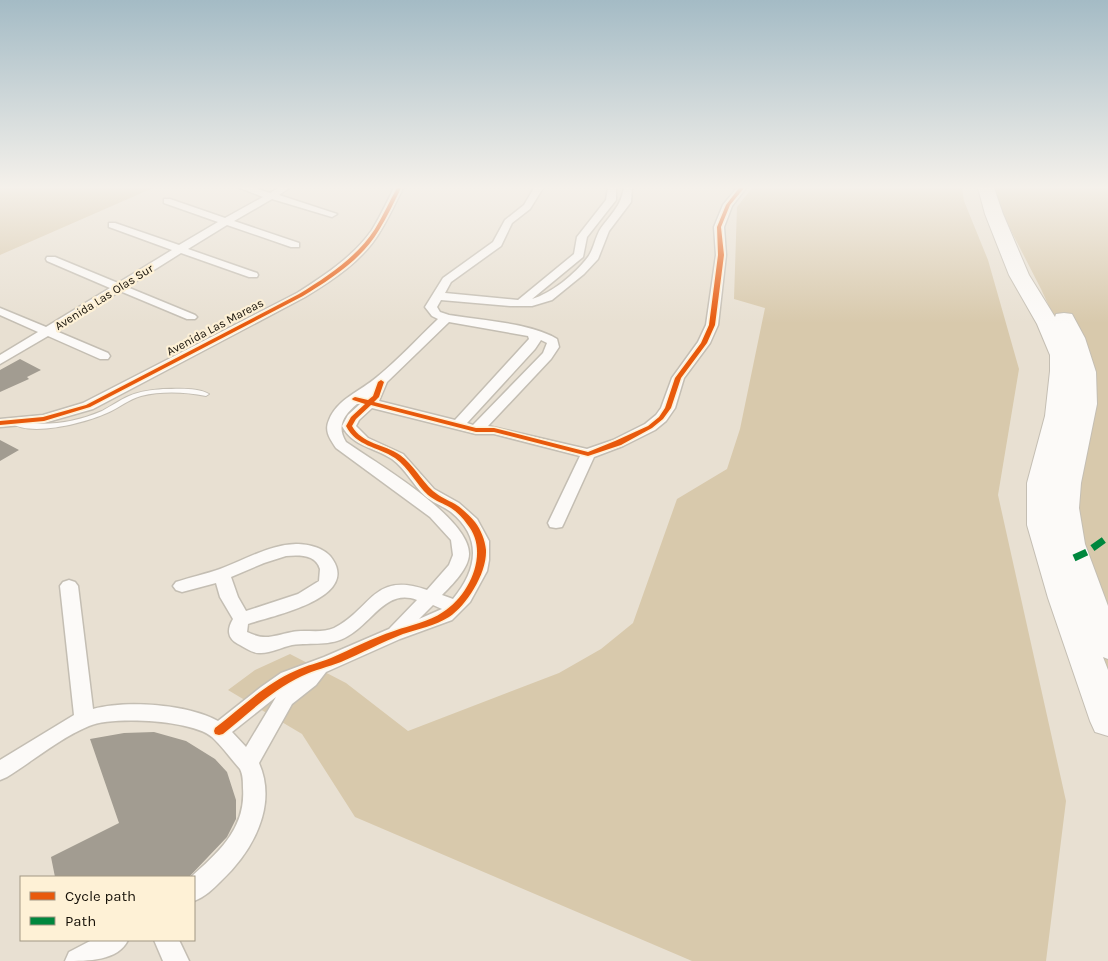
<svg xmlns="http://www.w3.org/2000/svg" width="1108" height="961" font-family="Karla,sans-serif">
  <rect width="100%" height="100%" fill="#e8e0d2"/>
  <!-- green -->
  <path fill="#d8c9ac" d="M0 188H153L0 255Z
    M752 188H962L964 201 988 260 1019 369 998 495 1066 801 1046 961H692L355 817 302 734 228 690 255 670 290 654 346 683 408 731 559 673 601 649 633 623 677 499 727 469 740 429 765 308 734 299 737 207Z
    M996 188H1108V682L1052 501 1071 354 1041 289 1004 217 996 199Z"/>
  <!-- building -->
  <path fill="#a29c91" d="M20 359 41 370 27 377 29 379 0 392V370Z
    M0 440 19 450 0 461Z
    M154 732 186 741 215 759 227 772 236 800V819L227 837 189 877H55L51 857 119 823 90 739 124 733Z"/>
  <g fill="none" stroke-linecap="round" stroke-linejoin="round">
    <defs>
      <path id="lane" d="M163 389C178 389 197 387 209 394L206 396C185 392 162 391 141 396 129 399 119 408 107 413 85 423 31 437 11 423L14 421C44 427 74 423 102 411 111 406 120 400 129 396 140 391 152 390 163 389Z"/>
      <path id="street" d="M240 188H255L270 193 278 188H289L279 195 337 214 332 217 272 199 234 221 299 243V247H291L227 225 188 249 257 273 258 275 257 277H249L181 253 127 287 195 315 197 317 195 319H187L120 291 56 331 108 353 110 356 108 359H100L48 336 0 364V355L38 332 0 315V308L46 327 110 288 47 261 46 259 47 257H55L118 283 172 250 109 227V223H115L179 245 218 222 164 203V199H170L225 218 263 197Z
        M394 188H403C396 202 389 217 381 230 364 260 333 280 305 297L93 409 44 423 0 427V419L43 415 83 403 297 293C324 276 353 257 372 230 380 217 387 202 394 188Z
        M534 188H543L530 209 512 223 501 246 451 282 445 293 518 300 574 254 577 237 606 200 608 188H616V200L587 237 583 257 532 299C552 293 575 274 588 257 594 249 595 237 601 228 611 214 621 206 624 188H632L631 202 609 231 598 259 584 274 552 300 532 306H510L441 300 437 307 440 312 449 315C480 320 531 323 557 339L559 347 551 359 488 426 587 449 613 440 645 424 656 415 661 408 672 378 698 342 706 325 716 255 714 227 723 205 737 188H746L732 206 724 227 726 255 718 325 710 343 684 378 675 408 666 421 655 430 623 446 594 457 564 523 562 527 556 528 550 527 548 523 580 456 494 434H476L372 408 359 420 356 426 368 438 403 454 434 489 459 503 477 519 489 541V560L487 571 470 602 452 620 400 639 326 672 316 685 292 704 259 763C278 806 252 852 221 881 213 889 205 897 194 901V877H191C219 852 246 828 243 788 243 781 243 775 240 769 231 759 222 746 212 737 192 720 113 716 89 726 60 738 33 761 7 777L0 780V760L74 715 60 586 63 582 69 580 75 582 78 586 93 709C126 700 187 704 218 721L261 687 281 673 324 657 389 629 417 600C386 588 372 623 348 636 330 647 312 642 292 645 282 647 269 654 259 653 252 653 244 647 238 644 227 638 227 629 233 619L220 597 216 583 182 592 176 590 173 586 176 582C191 577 206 574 220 569 245 560 268 545 296 544 309 544 326 548 333 560 358 599 272 616 248 624L247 632C266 641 272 636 292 632 305 629 321 634 334 628 372 609 373 571 427 590L449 565 453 555 451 540 430 517 336 448C330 439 324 431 329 420 337 399 361 391 377 377 399 359 418 338 438 319L432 316 425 307 443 278 493 242 505 220 524 205ZM449 322 528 336 529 339 455 420 379 401 387 382ZM541 340 547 343 543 353 473 425 467 423 535 349ZM357 404H360L348 415 342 426C353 447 374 447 392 459 406 469 413 485 425 496 433 503 443 506 451 512 483 538 477 570 453 599L442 595C452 585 469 568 469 554 470 518 375 462 346 442 336 426 344 415 357 404ZM286 556C298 555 316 554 320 569L319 581 298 594 246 611 238 597 231 577 264 563ZM433 605 442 609 419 619ZM276 697 246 747 232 732Z
        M92 940H128C118 961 88 961 65 961L69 952Z
        M154 940H179L189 961H163Z"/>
      <path id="highway" d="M978 188H994L1003 214 1029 275 1055 317 1056 314 1064 313 1072 314 1085 338 1096 372 1097 404 1081 483 1079 508 1085 544 1108 606V659L1103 657 1108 670V736L1095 732 1090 721 1048 598 1027 525V483L1045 416 1050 371V355L1037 324 1009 275 985 214Z"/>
    </defs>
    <!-- lane casing -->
    <use href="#lane" stroke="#c4beb3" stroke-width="2"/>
    <!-- street casing -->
    <use href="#street" stroke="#c4beb3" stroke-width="3"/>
    <!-- highway casing -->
    <use href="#highway" stroke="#c4beb3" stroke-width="2"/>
    <!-- lane -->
    <use href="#lane" fill="#fcfaf8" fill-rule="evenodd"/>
    <!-- street -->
    <use href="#street" fill="#fcfaf8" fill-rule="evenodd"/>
    <!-- highway -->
    <use href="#highway" fill="#fcfaf8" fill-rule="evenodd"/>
    <!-- quiet -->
    <path stroke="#00873e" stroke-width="7" stroke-dasharray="14 7" stroke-linecap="butt" d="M1074 558 1087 552 1108 537"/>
    <defs>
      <path id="cycleway" d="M397 188H401C394 202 387 217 379 230 362 259 331 279 303 296L90 407 44 421 0 425V421L43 417 86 405 299 294C327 277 357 257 375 229 383 216 389 202 397 188Z
        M739 188H744L730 205 721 227 724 255 715 325 707 343 681 378 671 408 663 419 652 428 621 445 588 456 494 432H476L371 405 356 419 352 426C362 444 384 444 400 455 413 464 421 480 433 491 440 497 448 500 455 504 463 509 470 516 475 522 481 530 485 540 486 550 487 573 467 605 449 617 435 626 418 629 403 634 382 642 362 653 341 662 328 667 314 670 302 676 272 690 248 714 223 734L219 735 215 734 214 731 215 728C241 708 265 684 295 671 307 665 319 663 331 658 352 649 372 638 394 631 410 625 429 622 443 612 470 595 490 551 467 524 463 518 457 512 451 508 443 503 435 501 428 495 416 484 409 468 395 458 377 446 357 447 346 426L351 417 365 404 353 400 352 399 353 398 355 397 368 400 373 396 378 382 381 380 384 382 379 397 374 402 476 428H494L588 452 615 441 648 426 659 417 665 408 675 378 701 343 709 325 718 255 717 227 726 205Z"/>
    </defs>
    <!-- cycleway casing -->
    <use href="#cycleway" stroke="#fef1d6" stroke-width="3"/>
    <!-- cycleway -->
    <use href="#cycleway" fill="#e8590c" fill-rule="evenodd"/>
  </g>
  <!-- sky -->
  <linearGradient id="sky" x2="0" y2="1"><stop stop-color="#a4bbc5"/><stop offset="0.58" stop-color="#f5f1eb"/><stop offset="1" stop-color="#f5f1eb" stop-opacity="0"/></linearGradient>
  <rect width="1108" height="323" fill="url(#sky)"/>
  <g text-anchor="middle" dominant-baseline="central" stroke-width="4.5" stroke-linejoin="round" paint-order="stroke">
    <!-- far-street labels -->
    <g font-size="12" fill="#161108" stroke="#fef1d6">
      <text transform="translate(104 297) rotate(-32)">Avenida Las Olas Sur</text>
      <text transform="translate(215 327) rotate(-28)">Avenida Las Mareas</text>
    </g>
  </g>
  <!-- legend -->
  <rect x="20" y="876" width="175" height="65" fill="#fef1d6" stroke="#a19784"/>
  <rect x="30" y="892" width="25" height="8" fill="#e8590c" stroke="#a19784"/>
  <text x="65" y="901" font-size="15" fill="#161108">Cycle path</text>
  <rect x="30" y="917" width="25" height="8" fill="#00873e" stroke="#a19784"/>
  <text x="65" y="926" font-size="15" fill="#161108">Path</text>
</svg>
